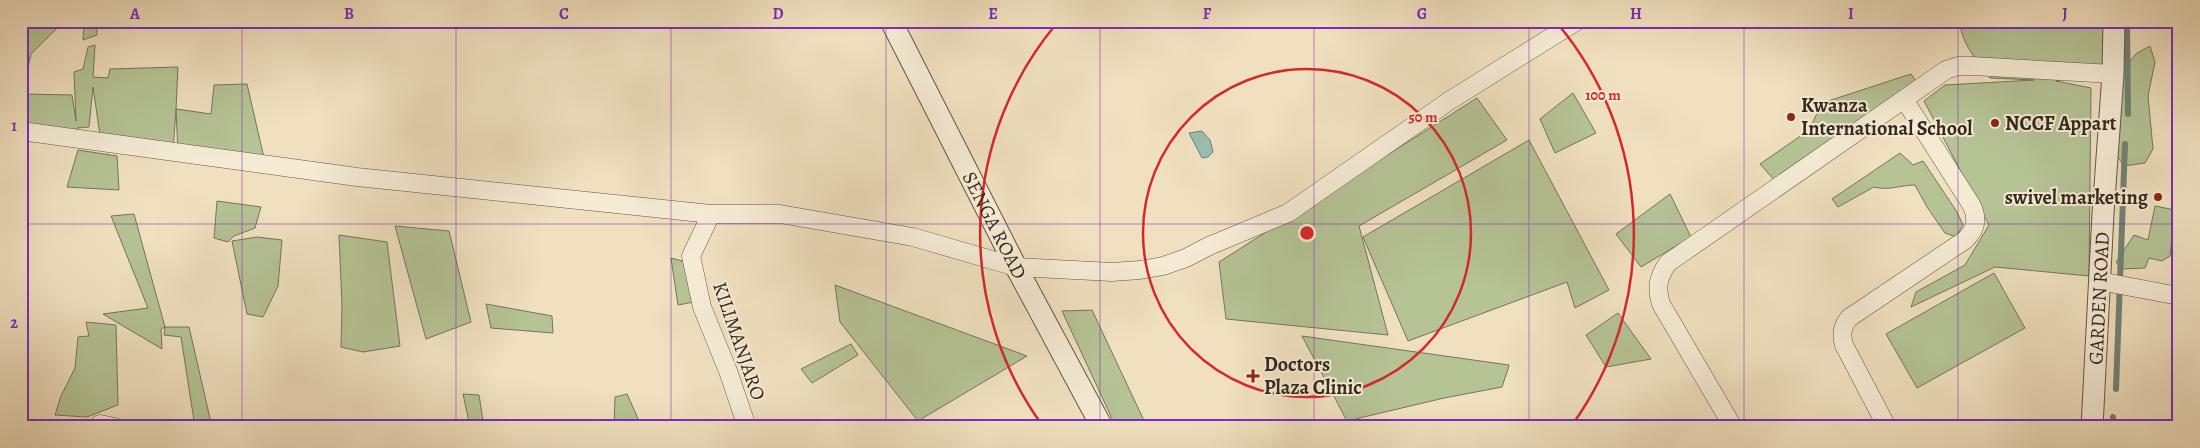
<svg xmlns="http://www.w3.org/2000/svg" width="2200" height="448" font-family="Alegreya,serif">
  <rect width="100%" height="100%" fill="#f0e0bf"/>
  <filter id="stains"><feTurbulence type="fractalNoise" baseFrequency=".004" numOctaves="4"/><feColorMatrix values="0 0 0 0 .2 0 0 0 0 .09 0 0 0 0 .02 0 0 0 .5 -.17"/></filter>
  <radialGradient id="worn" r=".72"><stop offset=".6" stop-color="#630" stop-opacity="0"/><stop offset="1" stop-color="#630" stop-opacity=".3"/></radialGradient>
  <!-- green -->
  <path fill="#b5c395" stroke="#75755a" d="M21 21H64L31 54 22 94 72 95 76 121 74 72 83 69 88 47 95 45 93 77 108 78 110 69 178 67 176 109 211 114 214 85 247 84 264 158 178 153 176 109 173 152 101 142 93 87 89 127 77 128 78 139 21 131Z
    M84 21H97V35L83 40Z
    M1959 21H2111L2120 48 2100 69 2056 81 2091 88 2089 276 1995 267 1911 307 1916 292 1965 265 1989 225 1924 101 1945 85 2034 80 1990 78C1975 57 1964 48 1959 21Z
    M2150 46 2155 62 2148 96 2153 149 2145 163 2124 166 2113 150 2121 71 2137 53Z
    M1911 74 1917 83 1776 182 1760 164 1809 130 1822 103Z
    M1573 93 1596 133 1555 153 1540 119Z
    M1477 98 1507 140 1359 226 1388 335 1226 319 1219 262Z
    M1529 140 1609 290 1575 308 1567 282 1408 341 1363 237Z
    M78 150 117 156 119 190 67 187Z
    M1900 153 1913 165 1923 161 1957 212 1963 225 1956 237 1945 233 1927 207 1915 185C1901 185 1888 191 1874 187L1838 207 1832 199Z
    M1670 194 1691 237 1641 267 1616 234Z
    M217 201 261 207 255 228 234 236 228 242 214 238Z
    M2155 206 2175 210 2170 256 2162 261 2149 258 2145 268 2121 269 2116 262 2134 235 2148 240Z
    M134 214 165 327H189L212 427H195L181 337 164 335 165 327 161 329 162 349 103 314 148 308 111 216Z
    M395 226 449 231 471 322 426 339Z
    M339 235 387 242 400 346 363 352 341 347 342 305Z
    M257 237 282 240 278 286 263 317 247 314 232 241Z
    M671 258 686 262 694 302 678 305Z
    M1994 273 2025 328 1917 388 1886 334Z
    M835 285 1027 356 918 421 840 322Z
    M486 304 552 316 553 333 491 328Z
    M1092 310 1147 427H1116L1062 311Z
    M1618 313 1651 359 1606 367 1586 335Z
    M86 322 116 325 118 405 87 417 55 415 61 396 75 368 78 337 89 336Z
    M1302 336 1509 365V366L1502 387 1444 398 1347 421Z
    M851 344 858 355 812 383 801 369Z
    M463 394 479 395 484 427H470Z
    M627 394 640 423 636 427H614L615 397Z"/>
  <!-- water -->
  <path fill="#9abdb1" stroke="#728177" d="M1202 131 1210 140 1213 152 1208 157 1202 158 1189 133Z"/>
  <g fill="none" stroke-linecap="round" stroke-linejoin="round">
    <!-- stream -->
    <path stroke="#728177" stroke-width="6" d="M2127 21 2128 114
      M2116 389 2125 144
      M2113 427V417"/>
    <defs>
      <path id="minor" d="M21 131 357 177 711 214H780L913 237 1016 267 1112 272 1140 270 1163 266 1186 258 1209 246 1288 213 1449 101 1577 21
        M711 214 691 256 702 307 728 371 747 427
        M2099 281 2179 296
        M100 424 115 427
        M1733 427 1661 304C1656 288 1658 277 1668 263L1946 70 1958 66H1972L2113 74
        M1887 427 1844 345C1841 334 1842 327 1849 318L1965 240C1976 230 1978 219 1972 206L1904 99"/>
      <g id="tertiary">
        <path id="s1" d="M891 21 1016 267 1102 427"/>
        <path id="s2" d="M2092 427 2103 214 2113 74 2114 21"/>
      </g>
    </defs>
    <!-- minor casing -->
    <use href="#minor" stroke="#645547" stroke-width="19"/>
    <!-- tertiary casing -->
    <use href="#tertiary" stroke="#645547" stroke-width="23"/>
    <!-- minor -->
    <use href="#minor" stroke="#f5ebd5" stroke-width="18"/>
    <!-- tertiary -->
    <use href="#tertiary" stroke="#f5ebd5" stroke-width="21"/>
  </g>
  <!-- grid -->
  <path fill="none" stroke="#7b2cbf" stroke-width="1" stroke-opacity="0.55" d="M242 21V427M456 21V427M671 21V427M886 21V427M1100 21V427M1314 21V427M1529 21V427M1744 21V427M1958 21V427M21 224H2179"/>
  <!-- distance rings -->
  <g fill="none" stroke="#d62828" stroke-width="2.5">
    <circle cx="1307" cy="233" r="164"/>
    <path d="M1042 425A327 327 0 0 1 1057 23M1557 23A327 327 0 0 1 1572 425"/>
  </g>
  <!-- markers -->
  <g fill="#8f2418" stroke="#f5ebd5" stroke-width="2">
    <circle cx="1791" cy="117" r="5"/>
    <circle cx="1995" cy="123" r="5"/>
    <circle cx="2158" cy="197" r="5"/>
    <path d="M1250.5 368.5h5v5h5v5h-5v5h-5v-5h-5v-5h5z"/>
  </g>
  <g text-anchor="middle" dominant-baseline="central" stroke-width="4" stroke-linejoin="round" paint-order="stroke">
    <!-- poi labels -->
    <g font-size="20" font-weight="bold" fill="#35271f" stroke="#f5ebd5" text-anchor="start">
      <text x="1801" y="105">Kwanza<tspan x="1801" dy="23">International School</tspan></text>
      <text x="2005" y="123">NCCF Appart</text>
      <text x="2148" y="197" text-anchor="end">swivel marketing</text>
      <text x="1264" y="364">Doctors<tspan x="1264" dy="23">Plaza Clinic</tspan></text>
    </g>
    <!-- street labels -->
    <g font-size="20" fill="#35271f" stroke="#f5ebd5">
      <text stroke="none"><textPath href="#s1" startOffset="229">SENGA ROAD</textPath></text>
      <text stroke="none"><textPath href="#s2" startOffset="129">GARDEN ROAD</textPath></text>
      <text transform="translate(739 341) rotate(71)">KILIMANJARO</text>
    </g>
  </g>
  <circle cx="1307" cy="233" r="8" fill="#d62828" stroke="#f5ebd5" stroke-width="2.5"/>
  <g font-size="15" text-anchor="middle" font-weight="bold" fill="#d62828" stroke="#f5ebd5" stroke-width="4" stroke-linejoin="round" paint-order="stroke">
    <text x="1603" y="100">100 m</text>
    <text x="1423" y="122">50 m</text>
  </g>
  <!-- margin -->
  <rect width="2200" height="448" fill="none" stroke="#f0e0bf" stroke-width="55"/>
  <rect x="28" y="28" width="2144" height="392" fill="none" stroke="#7b2cbf" stroke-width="2"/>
  <g font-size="16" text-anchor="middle" font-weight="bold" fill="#7b2cbf">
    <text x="135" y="19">A</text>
    <text x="349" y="19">B</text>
    <text x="564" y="19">C</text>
    <text x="778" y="19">D</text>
    <text x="993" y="19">E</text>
    <text x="1207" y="19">F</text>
    <text x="1422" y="19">G</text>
    <text x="1636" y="19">H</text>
    <text x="1851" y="19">I</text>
    <text x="2065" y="19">J</text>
    <text x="14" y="131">1</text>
    <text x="14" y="328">2</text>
  </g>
  <rect width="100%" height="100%" filter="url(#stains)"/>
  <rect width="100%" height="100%" fill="url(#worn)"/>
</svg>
